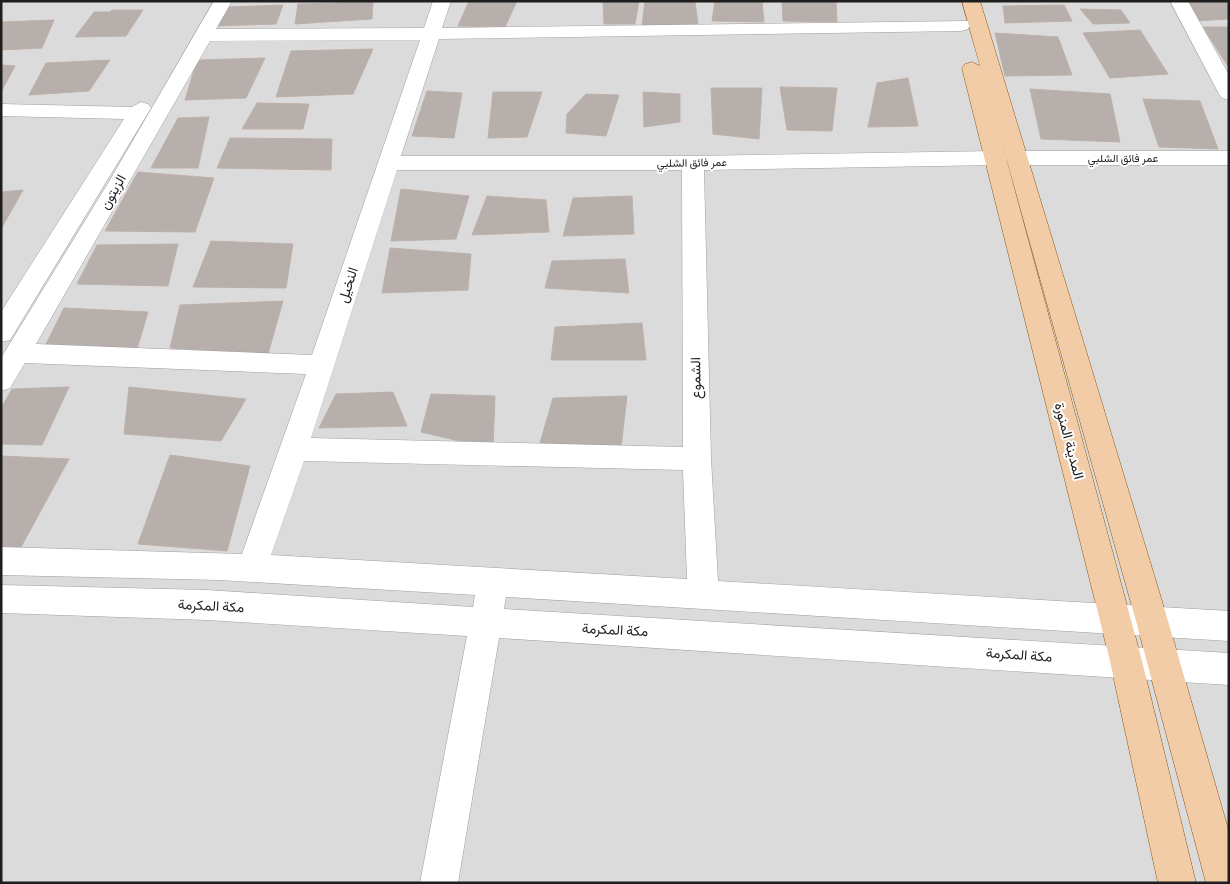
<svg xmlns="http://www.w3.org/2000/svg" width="1230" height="884" font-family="Signika,Vazirmatn,sans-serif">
  <rect width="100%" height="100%" fill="#eeebe5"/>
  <!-- residential -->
  <path fill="#dcdbdb" d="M1 1H1229V883H1Z"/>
  <!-- building -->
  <path fill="#b7afab" stroke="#beb1a9" d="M469 1H517L505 27 458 26Z
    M603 1H639L635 24H604Z
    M645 1H695L698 25 642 26Z
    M715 1H762L764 22 712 21Z
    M782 1H836L837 22 783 21Z
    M1186 1H1229V19L1197 21Z
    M373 2 372 19 295 24 298 4Z
    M283 5 276 24 218 26 227 7Z
    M1064 5 1072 21 1005 23 1003 6Z
    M1080 9 1121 10 1130 23 1093 24Z
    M112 10H143L126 36 75 37 94 12H110Z
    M54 20 42 48 1 50V22Z
    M1203 27H1229V68Z
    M1140 30 1168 74 1110 78 1083 33Z
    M995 33 1058 37 1072 75 1005 76Z
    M373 49 353 94 276 97 291 51Z
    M265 58 246 98 185 100 197 60Z
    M110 60 89 91 29 95 46 63Z
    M1 65 15 66 1 92Z
    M908 78 918 126 868 127 877 83Z
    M780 87 837 88 832 131 787 130Z
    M711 88H762L759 139 713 134Z
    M1030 89 1110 94 1120 142 1041 139Z
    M427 91 462 93 454 138 412 136Z
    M493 92H542L527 137 488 138Z
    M643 92 680 94V122L644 127Z
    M586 94 619 95 606 136 566 133 567 114Z
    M1143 99 1200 101 1218 149 1159 147Z
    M257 103 309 104 303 129H242Z
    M209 117 198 168H151L178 118Z
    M230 138 332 139 331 170 217 168Z
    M138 172 214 178 195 232 105 231Z
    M401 189 469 196 456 239 391 241Z
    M23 190 1 229V192Z
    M487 196 546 200 549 232 472 235Z
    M632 196 634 234 563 236 573 198Z
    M211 241 293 244 286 288 193 287Z
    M178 244 168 286 77 284 97 245Z
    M390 248 471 254 468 290 382 293Z
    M625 259 629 293 545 288 552 261Z
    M283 301 268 354 170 348 180 305Z
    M64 308 148 312 137 349 45 346Z
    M642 323 646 360H551L555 327Z
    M69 387 42 445 1 444V408L12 389Z
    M129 387 246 399 221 441 124 434Z
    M393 392 407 426 319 428 336 394Z
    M431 394 495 396 493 449 421 432Z
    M627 396 621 448 540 443 553 398Z
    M170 455 250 466 227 551 138 544Z
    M1 456 69 459 20 549H1Z"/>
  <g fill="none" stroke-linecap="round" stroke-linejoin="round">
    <defs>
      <path id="minor" d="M214 1H232L216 29 424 28 433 1H451L442 28 968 21 970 25 968 29 961 31 439 39 401 156H693L996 151 1004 153 1007 158 1004 163 996 165 704 170 711 459 718 581 1229 611V641L506 597 504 609 1229 653V685L499 638 458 883H420L467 636 207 620 1 613V585L207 590 473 607 475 595 219 580 1 575V547L242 554 306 374 25 363 10 388 1 391V358L110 180ZM420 40 312 355 36 344 210 41ZM397 170H682L683 447 311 438ZM304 461 683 470 687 579 271 555Z
        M1170 1H1188L1229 75V100L1222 98 1219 94Z
        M141 102 148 104 151 108 10 340 1 342V312L124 119 1 116V104L132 107Z
        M1018 151H1229V165H1018L1010 163 1007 158 1010 153Z"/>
      <path id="major" d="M962 1H980L1168 621 1229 832V883H1206L1136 621 1002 143 1142 661 1196 883H1158L1110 661 962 68 965 64 972 62 980 66Z"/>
    </defs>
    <!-- minor casing -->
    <use href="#minor" stroke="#9f9f9f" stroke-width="1"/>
    <!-- major casing -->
    <use href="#major" stroke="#895710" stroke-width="1"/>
    <!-- minor -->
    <use href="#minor" fill="#fff" fill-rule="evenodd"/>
    <!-- major -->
    <use href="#major" fill="#f2cca7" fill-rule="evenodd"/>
  </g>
  <g text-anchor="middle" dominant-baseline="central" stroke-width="4" stroke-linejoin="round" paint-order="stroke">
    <!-- far-street labels -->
    <g font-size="11" fill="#1e1e1e" stroke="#fff">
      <text x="1123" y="158">عمر فائق الشلبي</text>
      <text transform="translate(692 163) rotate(-1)">عمر فائق الشلبي</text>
    </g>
    <!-- street labels -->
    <g font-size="14" fill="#1e1e1e" stroke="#fff">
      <text transform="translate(113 192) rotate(-60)">الزيتون</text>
      <text transform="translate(348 285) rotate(-72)">النخيل</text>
      <text transform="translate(696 378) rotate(-91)">الشموع</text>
      <text transform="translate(1069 441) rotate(75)">المدينة المنورة</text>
      <text transform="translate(211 606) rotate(3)">مكة المكرمة</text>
      <text transform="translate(615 630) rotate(3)">مكة المكرمة</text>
      <text transform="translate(1019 655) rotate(4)">مكة المكرمة</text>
    </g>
  </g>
  <!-- border -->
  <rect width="1230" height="884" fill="none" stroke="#1e1e1e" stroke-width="5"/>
</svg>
